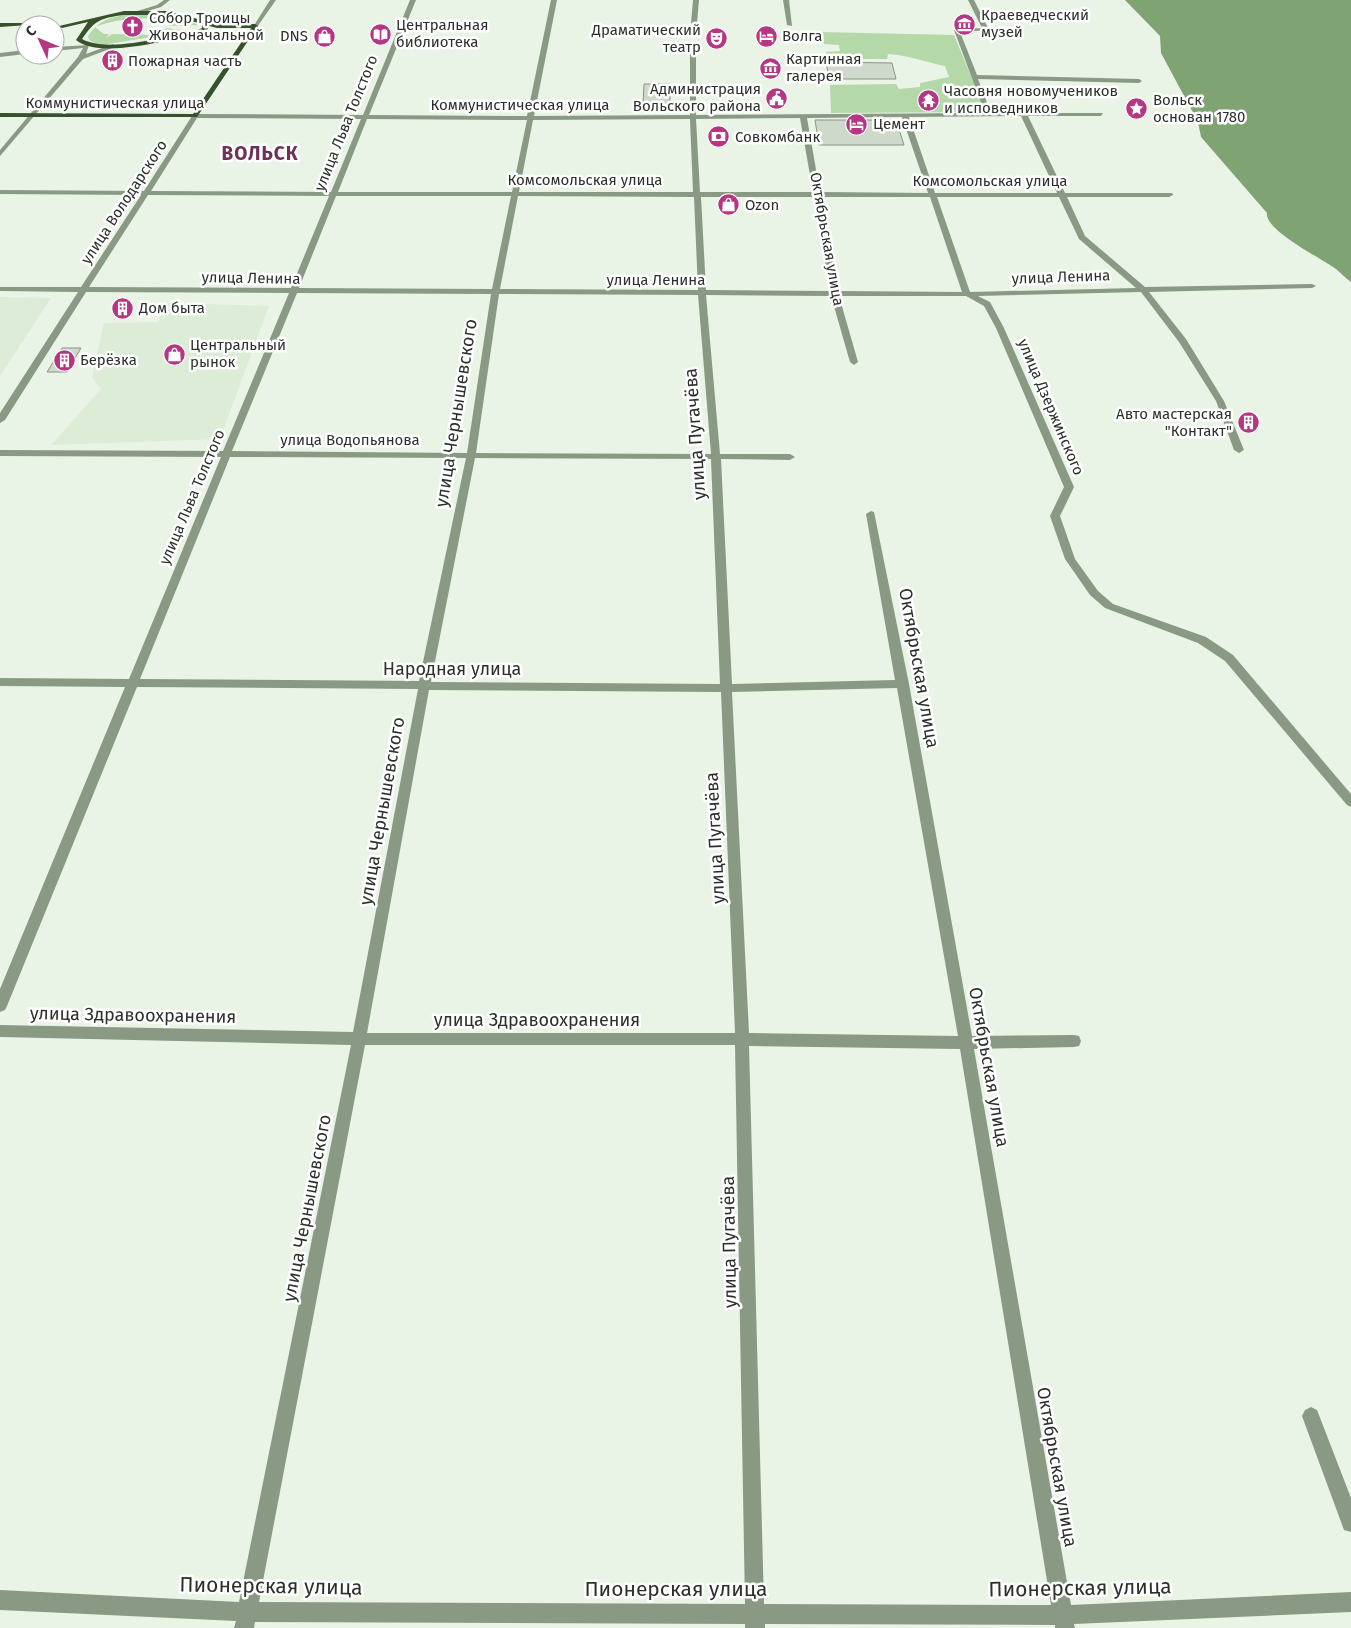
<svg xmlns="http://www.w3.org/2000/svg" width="1351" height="1628" font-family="'Fira Sans',sans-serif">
  <rect width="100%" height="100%" fill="#e9f4e6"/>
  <!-- built -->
  <path fill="#dcecd7" d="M0 297 51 298 0 376Z
    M167 303 269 306 220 439 51 445 101 389 92 377 104 323 158 322Z"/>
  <!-- green -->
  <path fill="#b5d8a9" d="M124 15H162L201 25 169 26 170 24C152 14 114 19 95 27L104 34H109L106 38 112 34 151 35 167 28 181 30 177 31V33L108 44H97L89 40 88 36C98 22 107 18 124 15Z
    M820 32 954 35 986 112 831 113 830 85 896 84 899 89 920 87V83L949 77 945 66C925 62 908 55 888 54L887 59H827L826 52 840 51 839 45 824 44Z"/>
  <!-- water -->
  <path fill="#80a374" d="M1125 0H1351V282C1345 278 1341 273 1336 269 1323 259 1264 230 1267 213L1201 137 1198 122 1161 53 1160 36Z"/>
  <!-- building -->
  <path fill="#ced9cb" stroke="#8a9487" d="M826 62 892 63 896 79H829Z
    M644 84H670V105H643Z
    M815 120H896L904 145H819Z
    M62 348H81L67 372H47Z"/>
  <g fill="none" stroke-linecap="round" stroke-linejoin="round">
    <!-- minor -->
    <path fill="#899984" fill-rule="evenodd" d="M164 0H170L161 7 134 15 131 13 157 5Z
      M270 0H276L257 27H253Z
      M410 0H416L369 115 527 116 551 0H557L534 116 690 115V47L693 45 696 47V115L985 113 954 30 982 28 968 0H974L989 30 960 32 977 75 1139 79 1142 81 1139 83 978 79 991 113H1103L1101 116H1028L1065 193H1172L1173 195 1169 197H1067L1085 236 1145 287 1312 284 1316 286 1312 288 1149 292 1186 339 1224 401 1244 450 1239 453 1234 450 1216 401 1179 342 1141 292 978 296 990 302 1004 328 1074 487 1060 516 1075 559 1098 591 1113 604 1206 637 1233 655 1351 794V807L1347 805 1225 661 1198 643 1105 608 1090 595 1065 559 1050 516 1064 487 996 328 984 306 966 296H839L858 362 854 365 850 362 831 296 706 295 720 454H790L795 457 790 460 721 459 732 684 895 680 866 514 871 511 874 512 909 684 972 1036 1074 1035 1079 1036 1081 1041 1079 1046 1074 1047 974 1049 1071 1605 1351 1592V1612L1074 1624 1075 1628H1055V1625L765 1624V1628H745V1624L255 1622 254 1628H234L236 1621 0 1610V1590L239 1602 351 1045 0 1037V1025L353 1032 418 689 137 687 7 1006 5 1010 0 1012V989L125 687 0 686V678L129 679 221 457 0 456V450L223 451 289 293 86 292 5 420 0 423V413L78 292 0 291V287H81L141 195 0 194V190L144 191 192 116 195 114 363 115ZM1021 116 1057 193H935L909 117ZM902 117 928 193 820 192 807 118ZM197 118 361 119 331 192 151 191ZM800 118 813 192H700L696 119ZM367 119 527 120 512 192H338ZM690 119 693 192H519L533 120ZM148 195 329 196 291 288 89 287ZM336 196H511L492 289 299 288ZM518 196 694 197 698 290 500 289ZM701 197H814L830 291 706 290ZM821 197H930L962 292 838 291ZM937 197H1059L1079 239 1136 288 970 292ZM297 293 491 294 467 453 232 451ZM499 294 698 295 711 454 476 453ZM230 457 466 458 419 681 140 679ZM475 458 711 459 720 684 431 682ZM897 688 958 1036 749 1033 732 692ZM429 690 721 692 735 1033H367ZM365 1045H735L745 1604 259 1602ZM749 1046 960 1049 1051 1605 764 1604Z
      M693 0H699L697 23 694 25 691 23Z
      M783 0H789L792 26 787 25Z
      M113 44 115 47 83 59 0 156V150L78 57 83 48 55 51V47L89 45 86 54Z
      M25 50V54L0 57V53Z
      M1311 1407 1317 1410 1351 1498V1532L1344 1530 1302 1416 1305 1410Z"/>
    <!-- major -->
    <path fill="#37512d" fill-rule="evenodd" d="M124 11H167L217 24H255L258 26 197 117H0V113L193 114 251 28H217L209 26 207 30 200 33C170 39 101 60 76 40L88 22 62 28 59 26ZM124 15H167L203 24 202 28 198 30C169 35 109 54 82 39 95 20 101 18 124 15Z
      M0 23H25L28 25 0 27Z"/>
  </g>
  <!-- icons -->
  <defs>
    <symbol id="museum-disc" viewBox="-11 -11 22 22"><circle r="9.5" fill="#b53682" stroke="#fff"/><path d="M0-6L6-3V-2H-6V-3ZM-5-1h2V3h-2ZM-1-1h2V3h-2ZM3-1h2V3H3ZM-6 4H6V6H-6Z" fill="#fff"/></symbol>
    <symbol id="church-disc" viewBox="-11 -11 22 22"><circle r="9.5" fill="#b53682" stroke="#fff"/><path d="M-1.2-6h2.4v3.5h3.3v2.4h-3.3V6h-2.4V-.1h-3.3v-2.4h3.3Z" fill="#fff"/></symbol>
    <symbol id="library-disc" viewBox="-11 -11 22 22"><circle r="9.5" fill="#b53682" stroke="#fff"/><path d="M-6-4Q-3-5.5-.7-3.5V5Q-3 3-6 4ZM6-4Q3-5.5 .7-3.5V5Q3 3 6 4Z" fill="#fff"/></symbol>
    <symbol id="shop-disc" viewBox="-11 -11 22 22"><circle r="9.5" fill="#b53682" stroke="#fff"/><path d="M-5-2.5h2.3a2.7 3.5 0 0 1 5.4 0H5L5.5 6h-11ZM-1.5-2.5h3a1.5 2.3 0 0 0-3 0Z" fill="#fff"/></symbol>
    <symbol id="hotel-disc" viewBox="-11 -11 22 22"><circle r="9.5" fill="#b53682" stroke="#fff"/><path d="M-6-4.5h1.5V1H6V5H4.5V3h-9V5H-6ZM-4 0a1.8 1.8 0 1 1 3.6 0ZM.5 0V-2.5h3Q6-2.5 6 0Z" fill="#fff"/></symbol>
    <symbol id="theatre-disc" viewBox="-11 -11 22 22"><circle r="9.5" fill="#b53682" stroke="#fff"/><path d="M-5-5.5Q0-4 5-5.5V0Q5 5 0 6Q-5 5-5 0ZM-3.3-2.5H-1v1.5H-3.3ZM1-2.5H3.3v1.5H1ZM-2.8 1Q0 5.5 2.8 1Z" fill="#fff"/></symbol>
    <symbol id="building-disc" viewBox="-11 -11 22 22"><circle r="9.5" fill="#b53682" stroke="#fff"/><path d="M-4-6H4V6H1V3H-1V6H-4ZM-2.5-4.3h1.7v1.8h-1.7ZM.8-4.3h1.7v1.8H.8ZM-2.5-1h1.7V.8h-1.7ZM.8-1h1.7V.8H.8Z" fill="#fff"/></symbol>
    <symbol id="civic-disc" viewBox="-11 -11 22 22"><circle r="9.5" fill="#b53682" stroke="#fff"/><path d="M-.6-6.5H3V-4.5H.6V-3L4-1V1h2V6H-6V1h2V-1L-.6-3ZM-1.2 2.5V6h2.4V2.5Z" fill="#fff"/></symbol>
    <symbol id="temple-disc" viewBox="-11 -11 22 22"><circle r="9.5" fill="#b53682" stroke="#fff"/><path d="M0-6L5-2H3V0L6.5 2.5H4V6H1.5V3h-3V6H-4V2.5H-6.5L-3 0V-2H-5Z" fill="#fff"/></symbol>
    <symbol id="sight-disc" viewBox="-11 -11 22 22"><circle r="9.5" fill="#b53682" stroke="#fff"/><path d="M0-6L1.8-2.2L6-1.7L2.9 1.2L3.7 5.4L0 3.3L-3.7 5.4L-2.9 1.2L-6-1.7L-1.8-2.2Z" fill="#fff"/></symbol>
    <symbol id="bank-disc" viewBox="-11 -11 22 22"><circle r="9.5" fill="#b53682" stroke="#fff"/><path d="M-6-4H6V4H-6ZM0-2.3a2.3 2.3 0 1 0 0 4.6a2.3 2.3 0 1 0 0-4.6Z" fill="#fff"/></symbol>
  </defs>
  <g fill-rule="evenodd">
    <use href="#museum-disc" x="952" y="12" width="25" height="25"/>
    <use href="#church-disc" x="120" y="14" width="25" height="25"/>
    <use href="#library-disc" x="368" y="22" width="25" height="25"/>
    <use href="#shop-disc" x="312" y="24" width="25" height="25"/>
    <use href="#hotel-disc" x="754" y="24" width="25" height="25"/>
    <use href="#theatre-disc" x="704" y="26" width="25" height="25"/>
    <use href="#building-disc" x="100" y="48" width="25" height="25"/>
    <use href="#museum-disc" x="758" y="56" width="25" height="25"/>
    <use href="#civic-disc" x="764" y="86" width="25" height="25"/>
    <use href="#temple-disc" x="916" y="88" width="25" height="25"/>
    <use href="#sight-disc" x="1124" y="96" width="25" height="25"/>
    <use href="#hotel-disc" x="844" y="112" width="25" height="25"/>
    <use href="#bank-disc" x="706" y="124" width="25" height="25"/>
    <use href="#shop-disc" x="716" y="192" width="25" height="25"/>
    <use href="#building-disc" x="110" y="296" width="25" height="25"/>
    <use href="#shop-disc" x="162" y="342" width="25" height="25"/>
    <use href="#building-disc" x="52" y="348" width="25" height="25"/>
    <use href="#building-disc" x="1236" y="410" width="25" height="25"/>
  </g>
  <g text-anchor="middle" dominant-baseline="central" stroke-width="5" stroke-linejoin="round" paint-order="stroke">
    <!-- far-poi labels -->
    <g font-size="15" fill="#2c302b" stroke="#fff" text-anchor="start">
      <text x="981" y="15">Краеведческий<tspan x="981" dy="17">музей</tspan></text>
      <text x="149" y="18">Собор Троицы<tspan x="149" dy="17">Живоначальной</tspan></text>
      <text x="396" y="25">Центральная<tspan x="396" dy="17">библиотека</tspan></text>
      <text x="701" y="30" text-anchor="end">Драматический<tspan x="701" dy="17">театр</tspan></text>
      <text x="308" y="36" text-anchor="end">DNS</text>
      <text x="782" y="36">Волга</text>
      <text x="786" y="59">Картинная<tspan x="786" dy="17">галерея</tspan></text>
      <text x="128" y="61">Пожарная часть</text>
      <text x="761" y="89" text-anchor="end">Администрация<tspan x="761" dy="17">Вольского района</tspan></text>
      <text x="944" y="91">Часовня новомучеников<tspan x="944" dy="17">и исповедников</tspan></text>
      <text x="1153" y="100">Вольск<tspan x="1153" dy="17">основан 1780</tspan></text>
      <text x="873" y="124">Цемент</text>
      <text x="735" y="137">Совкомбанк</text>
      <text x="745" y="205">Ozon</text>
      <text x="139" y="308">Дом быта</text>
      <text x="190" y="345">Центральный<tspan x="190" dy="17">рынок</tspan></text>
      <text x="80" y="360">Берёзка</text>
      <text x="1232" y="414" text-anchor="end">Авто мастерская<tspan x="1232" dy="17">"Контакт"</tspan></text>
    </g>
    <!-- far-street labels -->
    <g font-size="15" fill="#2c302b" stroke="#fff">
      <text x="115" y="103">Коммунистическая улица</text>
      <text x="520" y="105">Коммунистическая улица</text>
      <text transform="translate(346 123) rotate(-68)">улица Льва Толстого</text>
      <text x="585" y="180">Комсомольская улица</text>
      <text x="990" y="181">Комсомольская улица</text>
      <text transform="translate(124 202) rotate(-57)">улица Володарского</text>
      <text transform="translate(827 239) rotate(80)">Октябрьская улица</text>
      <text transform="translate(1061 277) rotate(-2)">улица Ленина</text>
      <text transform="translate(251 278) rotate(1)">улица Ленина</text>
      <text x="656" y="280">улица Ленина</text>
      <text transform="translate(1051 407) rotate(67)">улица Дзержинского</text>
      <text x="350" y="440">улица Водопьянова</text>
      <text transform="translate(192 497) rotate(-67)">улица Льва Толстого</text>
    </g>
    <!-- street labels -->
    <g font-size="18" fill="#2c302b" stroke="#fff">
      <text transform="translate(456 413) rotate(-81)">улица Чернышевского</text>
      <text transform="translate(695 434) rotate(-94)">улица Пугачёва</text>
      <text transform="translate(919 668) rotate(80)">Октябрьская улица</text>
      <text x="452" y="669">Народная улица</text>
      <text transform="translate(382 811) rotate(-80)">улица Чернышевского</text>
      <text transform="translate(715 838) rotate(-93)">улица Пугачёва</text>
      <text transform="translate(133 1015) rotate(1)">улица Здравоохранения</text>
      <text x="537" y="1020">улица Здравоохранения</text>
      <text transform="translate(989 1067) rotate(80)">Октябрьская улица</text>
      <text transform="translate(307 1208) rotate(-79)">улица Чернышевского</text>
      <text transform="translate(729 1242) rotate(-91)">улица Пугачёва</text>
      <text transform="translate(1057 1467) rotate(80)">Октябрьская улица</text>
    </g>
    <!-- far-district labels -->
    <g font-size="19" font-weight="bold" letter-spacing="1" fill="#713155" stroke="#fff">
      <text x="260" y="153">ВОЛЬСК</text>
    </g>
    <!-- near-street labels -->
    <g font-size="21" fill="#2c302b" stroke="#fff">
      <text transform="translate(271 1586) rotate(1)">Пионерская улица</text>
      <text transform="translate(1080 1588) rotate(-1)">Пионерская улица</text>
      <text x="676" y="1589">Пионерская улица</text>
    </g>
  </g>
  <!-- north arrow -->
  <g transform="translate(40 40) rotate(314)"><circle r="24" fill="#ffffff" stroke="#abacaa"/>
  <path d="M0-4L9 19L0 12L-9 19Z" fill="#b53682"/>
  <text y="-8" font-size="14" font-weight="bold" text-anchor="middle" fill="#2c302b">С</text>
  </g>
</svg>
